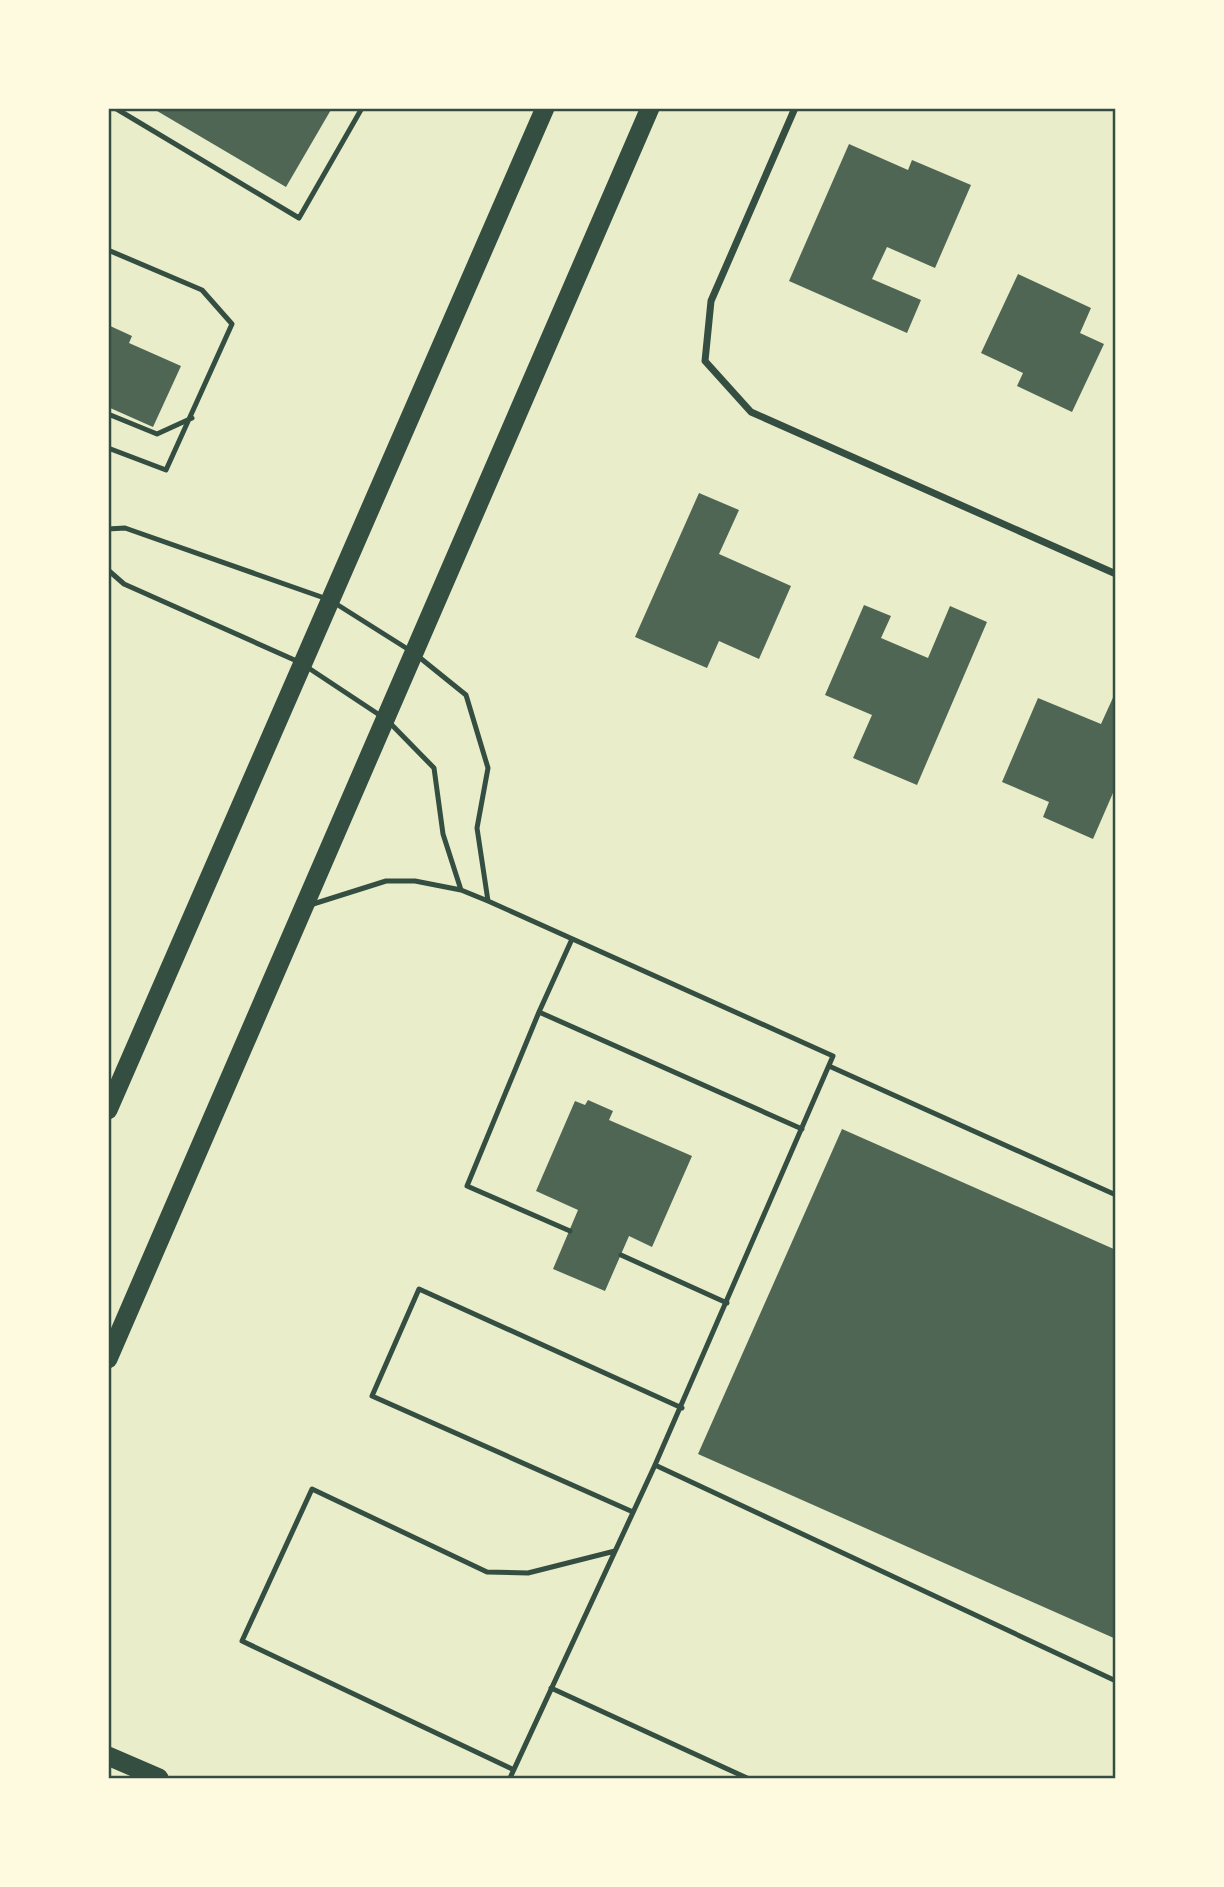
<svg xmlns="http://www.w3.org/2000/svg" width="1224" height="1887" font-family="'Archivo Narrow',sans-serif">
  <rect width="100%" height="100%" fill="#e9edc9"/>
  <!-- building -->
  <path fill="#4f6655" d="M152 108H332L286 187Z
    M849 144 908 170 912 160 971 185 935 268 887 247 872 279 921 300 907 333 789 281Z
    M1018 274 1091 308 1080 333 1104 344 1072 412 1017 386 1023 373 981 353Z
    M108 325 132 336 129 343 181 366 153 427 108 407Z
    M699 493 739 510 719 554 791 586 759 659 719 641 707 668 635 637Z
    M864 605 891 616 881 638 928 658 950 606 987 622 917 785 853 758 872 715 825 695Z
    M1116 691V786L1093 839 1043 817 1049 802 1002 782 1038 698 1101 724Z
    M588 1100 613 1111 609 1120 692 1156 652 1247 629 1236 605 1291 553 1269 578 1210 536 1191 575 1101 585 1105Z
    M842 1129 1116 1250V1639L698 1454Z"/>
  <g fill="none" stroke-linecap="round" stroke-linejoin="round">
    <!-- service -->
    <path stroke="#344e41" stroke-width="5" d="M115 108 299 218 362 108
      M108 250 202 290 232 324 166 470 108 448
      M108 414 157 434 192 418
      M108 529 125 528 330 600 414 653 466 695 488 768 477 828 488 901 461 890 443 834 434 768 389 722
      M108 570 124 584 299 662
      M307 667 381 716
      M488 901 833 1056 655 1465
      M310 905 386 881H415L461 890
      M539 1012 572 939
      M829 1066 1116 1195
      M570 1231 467 1186 539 1012 802 1129
      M621 1255 727 1303
      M633 1512 372 1396 419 1289 682 1408
      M551 1688 747 1778
      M512 1769 242 1641 312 1489 487 1572 528 1573 615 1551
      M510 1778 655 1465 1116 1681"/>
    <!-- minor -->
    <path stroke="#344e41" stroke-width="7" d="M795 108 711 301 705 361 751 412 1116 574"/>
    <!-- trunk -->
    <path stroke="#344e41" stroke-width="19" d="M108 1110 545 108
      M108 1359 650 108
      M108 1756 159 1778"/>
  </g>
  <!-- border -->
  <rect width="1224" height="1887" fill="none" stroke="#fefae0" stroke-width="220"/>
  <rect x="110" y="110" width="1004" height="1667" fill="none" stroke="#344e41" stroke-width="2.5"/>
</svg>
